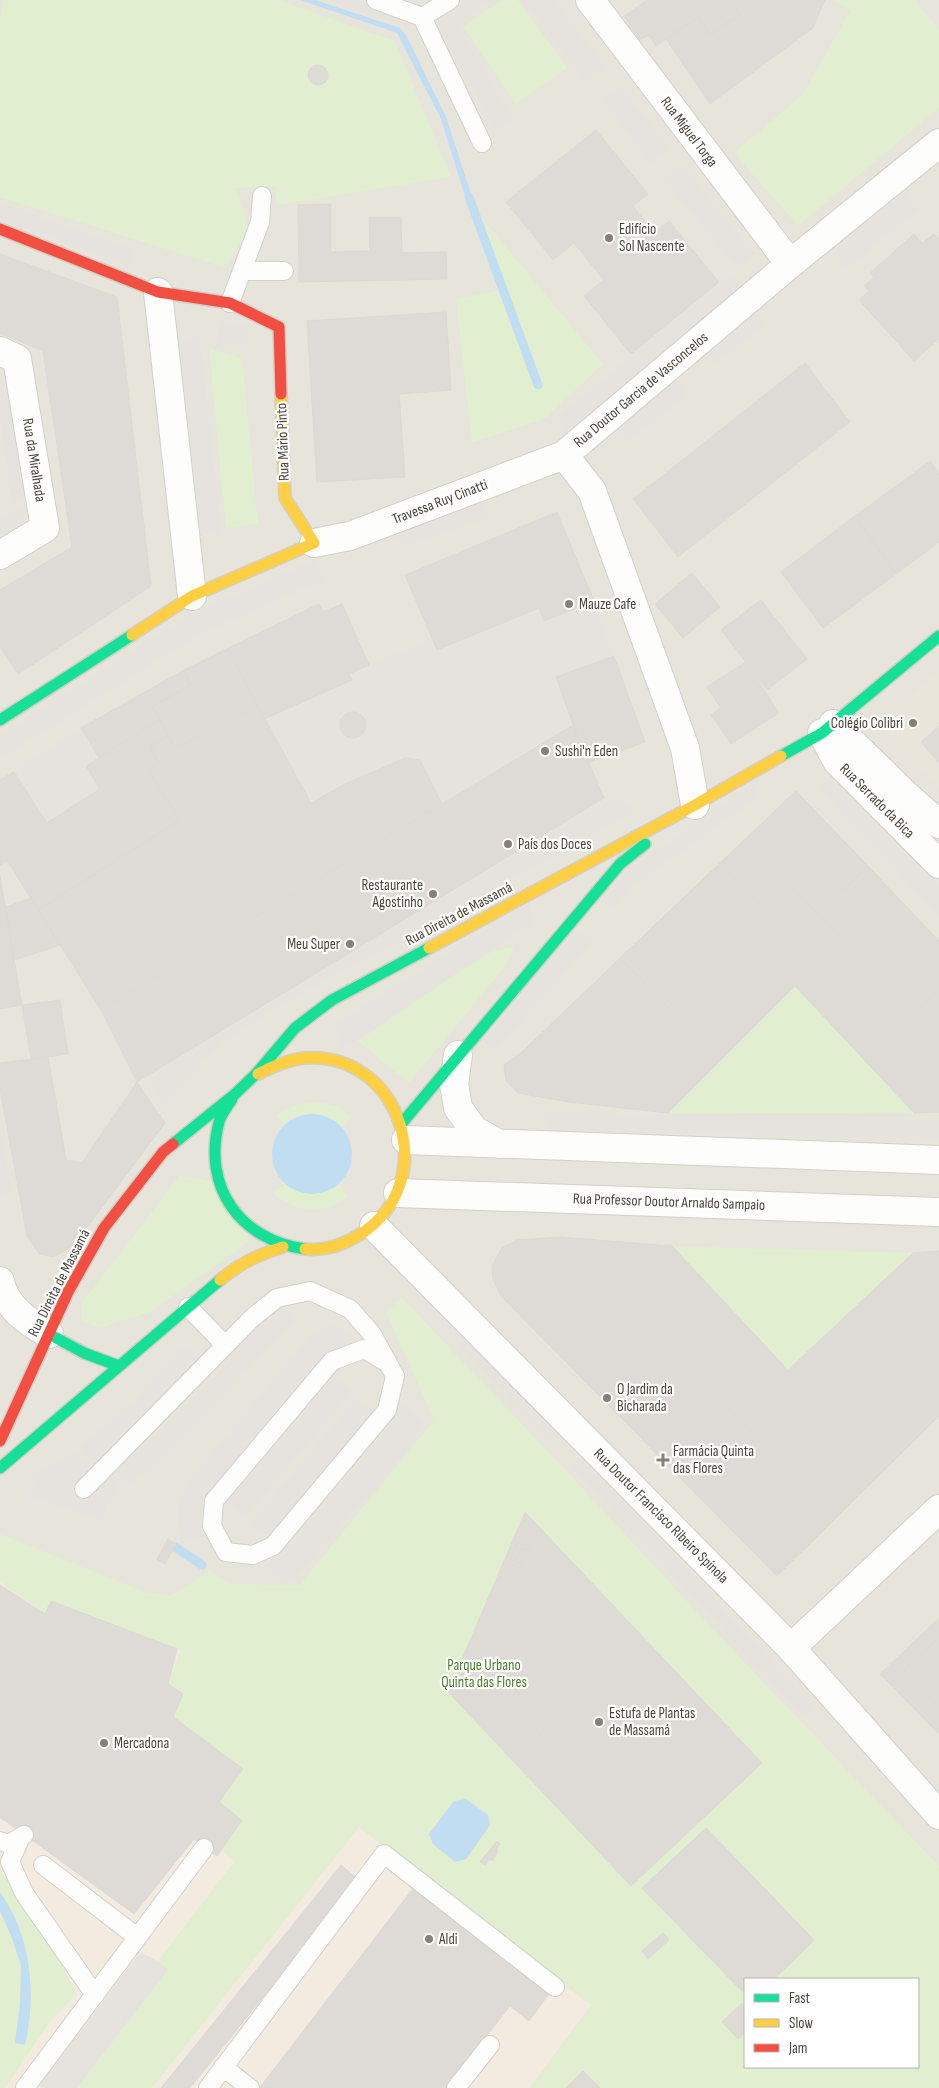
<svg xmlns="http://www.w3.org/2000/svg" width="939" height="2088" font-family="'Sofia Sans Condensed',sans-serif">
  <rect width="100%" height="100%" fill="#f4f2ee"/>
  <!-- residential -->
  <path fill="#e7e4dc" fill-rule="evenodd" d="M0 0H939V2088H0ZM745 1979H918V2067H745Z"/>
  <!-- commercial -->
  <path fill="#f3ebdf" d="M0 1573 181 1651 168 1684 337 1809 591 2005 530 2088H0Z"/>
  <!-- industrial -->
  <path fill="#e6e2de" d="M557 512 614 656 638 745 587 763 596 781 128 1065 101 1010 0 851V780L81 727 184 670 319 604 323 612 342 604 369 665 424 643 431 637 405 575Z"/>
  <!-- education -->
  <path fill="#eae5da" d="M939 670V788L905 758 886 733 889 713Z"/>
  <!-- green -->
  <path fill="#e1eecf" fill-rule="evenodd" d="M3 0H278L395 41 451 177 277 205 275 186 236 188 248 230 226 268 0 197V17Z
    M502 0H518L567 68 516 104 463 27Z
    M833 0H915L939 30V108L798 226 734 153 803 94 850 11Z
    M472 206 603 364 546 418 472 443 456 300 502 289Z
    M209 348 242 359 258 524 226 528Z
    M515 947 503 969 409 1083 358 1041 456 974 491 952Z
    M795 986 914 1113H668Z
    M319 1102 338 1106 351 1117 342 1127 333 1119 296 1117 285 1125 277 1115C291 1105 302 1103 319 1102Z
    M180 1175 211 1181 250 1241 150 1312 99 1328 82 1321V1303Z
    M286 1184C296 1193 313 1196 325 1191 330 1190 334 1186 340 1185L349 1197C321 1215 299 1214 273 1193Z
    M672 1246 913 1253 788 1370Z
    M402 1298 558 1462 706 1622 939 1866V2088H530L591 2005 359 1827 152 2088H77L168 1970 158 1961 234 1862 221 1850 242 1820 219 1802 242 1769 173 1717 183 1694 168 1684 181 1651 52 1601 45 1614 0 1582V1534L145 1592 170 1596 210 1571 232 1584 300 1585 434 1420 386 1312ZM745 1979H918V2067H745Z
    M0 1870C28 1910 56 1951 77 1994L48 2024 5 2088H0Z"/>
  <!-- parking -->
  <path fill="#e6e3df" d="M328 0H362L400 12 395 23Z
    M456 0H494L465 18 461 23 460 29 514 120 497 132 442 35 437 22 441 12Z
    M524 0H554L605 66 585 81Z
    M621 87 670 149 652 164 602 100Z
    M681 163 754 254 737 268 663 178Z
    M902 190 919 210 846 269 831 249Z
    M0 202 133 250 128 266 0 219Z
    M733 272 744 286 568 430 556 417Z
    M754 309 767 326 715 364 703 347Z
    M219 321 249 324 247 346 217 343Z
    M200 336 221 533 199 536 178 339Z
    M671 374 688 395 628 443 611 422Z
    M14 389 30 501 12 503 0 416V391Z
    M585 492 672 730 662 733 578 495Z
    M478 498 491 516 407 547 387 532Z
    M21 508 26 528 0 543V520Z
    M314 560 324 580 199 635 4 757 0 750V735L187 616Z
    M834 773 939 884V915L819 788Z
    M751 784 760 797 631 888 615 910 604 902 625 873Z
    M619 797 637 811 294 998 224 1041 163 1105 152 1085 200 1026 354 935Z
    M530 902 531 924 343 1049 333 1024Z
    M581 931 593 942 494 1051 482 1041Z
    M544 1112 939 1120V1138L548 1131Z
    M0 1128 12 1194 3 1196 0 1182Z
    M526 1202 939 1219V1230L526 1213Z
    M409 1269 561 1433 550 1443 398 1279Z
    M282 1305 296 1320 164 1457 129 1487 117 1471 161 1433Z
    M332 1325H337L351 1336 317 1361 211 1489 204 1499 201 1511 200 1524 202 1537 180 1544 177 1509 185 1486 276 1376 316 1332Z
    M184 1346 198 1359 154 1408 94 1464 80 1446 133 1402Z
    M335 1376 352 1391 245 1518 228 1502Z
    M357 1397 374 1411 268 1537 251 1523Z
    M403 1401 424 1425 400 1457 298 1575 286 1584 265 1565 286 1552 355 1469 393 1423Z
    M73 1452 92 1464 115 1471 116 1497 107 1503 104 1520 26 1497 40 1482 29 1477Z
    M581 1456 816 1709 806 1718 571 1466Z
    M140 1952 158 1961 168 1970 77 2088H42L39 2086Z"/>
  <!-- water -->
  <path fill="#c0ddf1" d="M300 0H315L400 28 406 35 446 117 475 206 469 209 441 119 397 33Z
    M272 1154a40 40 0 1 1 80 0a40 40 0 1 1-80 0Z
    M466 1799 488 1815 490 1825 466 1859 455 1862 433 1844 429 1834 454 1801Z
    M0 1892C31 1935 37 1994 25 2045L15 2043 20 2004 21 1966 12 1938 0 1911Z"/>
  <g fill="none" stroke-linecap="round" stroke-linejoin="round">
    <!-- stream -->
    <path stroke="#c0ddf1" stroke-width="9" d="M469 197 538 385
      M175 1547 202 1565"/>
  </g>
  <!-- building -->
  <path fill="#dedbd6" stroke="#dcd9d4" d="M647 0H744L735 6 740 14 710 35 698 17 656 46 649 35 640 40 624 16Z
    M744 0H825L813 28 710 104 666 39 698 17 710 35 740 14 735 6Z
    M308 75a10 10 0 1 1 20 0a10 10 0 1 1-20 0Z
    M596 130 648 194 633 206 654 233 669 221 719 282 631 354 584 296 604 280 574 243 553 260 506 202Z
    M331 204V252L370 251 369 217H401L402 253 446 252 447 279 299 282 298 205Z
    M914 234 922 243 934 234 939 239V339L914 361 859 300 869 291 864 286 874 277 870 273Z
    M0 254 117 297 151 586 18 674 0 647V590L72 547 43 351 0 333Z
    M446 312 451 390 399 394 405 477 317 482 307 321Z
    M805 363 850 422 678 557 633 499Z
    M930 461 939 474V542L896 574 855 516Z
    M557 512 594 601 544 621 539 608 437 650 405 575Z
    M855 516 896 574 823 628 781 572Z
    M692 573 720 607 683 638 655 604Z
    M761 600 807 659 767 690 721 630Z
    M319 604 323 612 342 604 369 665 349 674 352 680 264 719 228 648Z
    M228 648 258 706 175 748 153 706 191 685 184 670Z
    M614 656 645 742 587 763 556 677Z
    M746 662 779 713 731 744 711 715 721 708 707 687Z
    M184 670 191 685 153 706 160 719 99 758 81 728Z
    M258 706 311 803 347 783 405 758 420 760 442 804 101 1010 38 910 180 820 148 770 159 763 150 748 168 735 175 748Z
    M340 725a13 13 0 1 1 26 0a13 13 0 1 1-26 0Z
    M160 719 168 735 150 748 159 763 148 770 180 820 38 910 7 860 0 865V780L14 772 47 823 100 789 86 766Z
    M573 725 604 798 137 1082 101 1010Z
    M939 726V763L921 742Z
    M796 791 868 866 818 914 793 888 768 913 720 863Z
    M796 791 939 941V1112L914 1113 795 986 668 1113 569 1102 518 1093 506 1081 504 1065 522 1052Z
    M720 863 768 913 668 1008 620 958Z
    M868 866 939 941V989L913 1014 818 914Z
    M0 876 22 1005 0 1009Z
    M31 898 60 945 14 960 6 907Z
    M620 958 668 1008 569 1102 522 1052Z
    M939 989V1041L913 1014Z
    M60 1000 68 1054 31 1059 22 1005Z
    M48 1057 66 1160 82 1163 137 1082 165 1123 73 1246 53 1257 39 1254 27 1236 0 1089V1063Z
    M560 1237 789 1470 939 1323V1416L777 1576 501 1296Z
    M560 1237 672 1246 788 1370 913 1253 939 1251V1416L777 1576 501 1296 493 1279 492 1266 502 1248 517 1240Z
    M525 1512 762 1763 631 1886 448 1692Z
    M168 1539 176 1544 165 1564 157 1559Z
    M518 1542 530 1548 529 1551 521 1548 515 1561 523 1565 521 1568 509 1563Z
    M0 1585 45 1614 51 1601 177 1649 168 1684 183 1694 173 1717 243 1769 219 1802 242 1820 217 1856 194 1839 134 1914 0 1817Z
    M939 1618V1637L904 1670 939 1707 938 1733 880 1674Z
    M939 1637V1707L904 1670Z
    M555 1711 573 1729 553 1748 536 1730Z
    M706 1828 814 1940 774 1979H745V1994L642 1888Z
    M706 1828 814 1940 774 1979H745V1994L642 1888Z
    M497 1841 500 1844 497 1848V1854L493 1860H489L485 1865 480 1862Z
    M341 1865 358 1879 190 2088H161Z
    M415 1886 551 1991 529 2021 510 2006 446 2088H261L260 2087Z
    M663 1933 669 1940 648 1959 642 1951Z
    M742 2003 745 2007V2033L738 2039 722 2022Z
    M583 2071 600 2088H566Z"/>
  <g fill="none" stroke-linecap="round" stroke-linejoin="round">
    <defs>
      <path id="lane" d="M376 0 422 17
        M450 0 422 17 482 143
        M242 271H284
        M230 303 260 222 262 196
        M188 1307 225 1345
        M84 1489 252 1318 277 1298 310 1291 350 1309 372 1334 395 1376 387 1410 273 1546 253 1555 226 1552 212 1526 214 1501 332 1361 364 1349 386 1362
        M0 1841 9 1844 24 1835
        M19 1841 10 1862 24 1893 95 1995
        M43 1865 137 1937
        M223 2067 250 2088
        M25 2088 204 1848
        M208 2088 384 1854 555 1987
        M456 2088 490 2045"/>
      <path id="street" d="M590 0 790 264
        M158 292 192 596
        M0 351 17 359 45 528 0 555
        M314 543 350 536 564 455
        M833 724 907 796 939 824
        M822 733 837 761 939 864
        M695 805 685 748 592 491 564 455 790 264 939 143
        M458 1055 454 1084 458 1108 474 1130 499 1144
        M406 1140 939 1160
        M398 1193 939 1212
        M374 1226 791 1648 939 1815
        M0 1281C5 1307 28 1322 49 1334
        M791 1648 939 1509"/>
      <path id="fast" d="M0 720 132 635
        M781 756 822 733 939 636
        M232 1099C228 1106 221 1114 219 1122 202 1187 240 1240 305 1249
        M402 1123 620 864 645 844
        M173 1144 235 1094 256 1074 295 1028 332 1000 429 948
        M49 1334 84 1353 119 1366
        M0 1468 220 1280"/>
      <path id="slow" d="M132 635 192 596 314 543 285 498 281 394
        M429 948 695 805 781 756
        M258 1074C273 1066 288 1060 304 1058 401 1050 444 1183 359 1235 343 1245 324 1251 305 1249
        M220 1280C240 1263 259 1254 283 1247"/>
      <path id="jam" d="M0 229 158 292 230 303 279 327 281 394
        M0 1441 68 1292 104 1228 163 1152 173 1144"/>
    </defs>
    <!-- lane casing -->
    <use href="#lane" stroke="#d2d0cb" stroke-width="20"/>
    <!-- street casing -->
    <use href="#street" stroke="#d2d0cb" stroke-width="30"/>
    <!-- fast casing -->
    <use href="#fast" stroke="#d3cfc5" stroke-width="14"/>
    <!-- slow casing -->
    <use href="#slow" stroke="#d3cfc5" stroke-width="14"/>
    <!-- jam casing -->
    <use href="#jam" stroke="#d3cfc5" stroke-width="14"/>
    <!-- lane -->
    <use href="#lane" stroke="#fdfdfc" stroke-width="18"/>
    <!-- street -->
    <use href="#street" stroke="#fdfdfc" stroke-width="28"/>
    <!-- fast -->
    <use href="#fast" stroke="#16e098" stroke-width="11"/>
    <!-- slow -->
    <use href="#slow" stroke="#ffcf43" stroke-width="11"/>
    <!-- jam -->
    <use href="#jam" stroke="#f24e42" stroke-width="11"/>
  </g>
  <!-- markers -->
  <g fill="#868178" stroke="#fff" stroke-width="2">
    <circle cx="609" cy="238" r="5"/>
    <circle cx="569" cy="604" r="5"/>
    <circle cx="913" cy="723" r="5"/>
    <circle cx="545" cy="751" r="5"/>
    <circle cx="508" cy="844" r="5"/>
    <circle cx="433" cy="894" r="5"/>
    <circle cx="350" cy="944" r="5"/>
    <circle cx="607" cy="1398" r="5"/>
    <path d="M660.5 1452.5h5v5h5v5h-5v5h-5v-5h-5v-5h5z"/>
    <circle cx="599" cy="1722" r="5"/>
    <circle cx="104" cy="1743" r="5"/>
    <circle cx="429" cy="1939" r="5"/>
  </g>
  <g text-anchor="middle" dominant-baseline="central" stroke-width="4.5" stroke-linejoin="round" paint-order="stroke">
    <!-- street labels -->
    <g font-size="15" fill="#4b4439" stroke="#fff">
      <text transform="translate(689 132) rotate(53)">Rua Miguel Torga</text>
      <text transform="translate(641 390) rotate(-40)">Rua Doutor Garcia de Vasconcelos</text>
      <text transform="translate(283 442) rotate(-92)">Rua Mário Pinto</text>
      <text transform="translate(34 460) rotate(81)">Rua da Miralhada</text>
      <text transform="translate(440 502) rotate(-21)">Travessa Ruy Cinatti</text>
      <text transform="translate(877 801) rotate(45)">Rua Serrado da Bica</text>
      <text transform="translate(459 914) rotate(-28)">Rua Direita de Massamá</text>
      <text transform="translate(669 1202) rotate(2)">Rua Professor Doutor Arnaldo Sampaio</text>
      <text transform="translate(59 1283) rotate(-63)">Rua Direita de Massamá</text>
      <text transform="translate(661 1516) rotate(45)">Rua Doutor Francisco Ribeiro Spínola</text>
    </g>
    <!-- poi labels -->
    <g font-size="15" fill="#4b4439" stroke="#fff" text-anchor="start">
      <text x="619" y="229">Edifício<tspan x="619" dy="17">Sol Nascente</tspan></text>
      <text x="579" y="604">Mauze Cafe</text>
      <text x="903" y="723" text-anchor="end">Colégio Colibri</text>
      <text x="555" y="751">Sushi'n Eden</text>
      <text x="518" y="844">País dos Doces</text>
      <text x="423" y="885" text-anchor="end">Restaurante<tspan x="423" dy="17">Agostinho</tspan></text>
      <text x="340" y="944" text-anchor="end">Meu Super</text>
      <text x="617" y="1389">O Jardim da<tspan x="617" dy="17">Bicharada</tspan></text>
      <text x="673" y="1451">Farmácia Quinta<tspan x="673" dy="17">das Flores</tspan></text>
      <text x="609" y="1713">Estufa de Plantas<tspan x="609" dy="17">de Massamá</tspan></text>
      <text x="114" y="1743">Mercadona</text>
      <text x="439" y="1939">Aldi</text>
    </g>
    <!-- park labels -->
    <g font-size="15" fill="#4a7f2a" stroke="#fff">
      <text x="484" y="1665">Parque Urbano<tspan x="484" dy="17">Quinta das Flores</tspan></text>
    </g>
  </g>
  <!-- legend -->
  <rect x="744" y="1978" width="175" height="90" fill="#ffffff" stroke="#b7b4b0"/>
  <rect x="754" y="1994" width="25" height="8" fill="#16e098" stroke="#b7b4b0"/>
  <text x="789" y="2003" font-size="15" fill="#4b4439">Fast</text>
  <rect x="754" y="2019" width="25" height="8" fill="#ffcf43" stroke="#b7b4b0"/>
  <text x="789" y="2028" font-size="15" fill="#4b4439">Slow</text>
  <rect x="754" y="2044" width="25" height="8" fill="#f24e42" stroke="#b7b4b0"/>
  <text x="789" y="2053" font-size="15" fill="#4b4439">Jam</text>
</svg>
